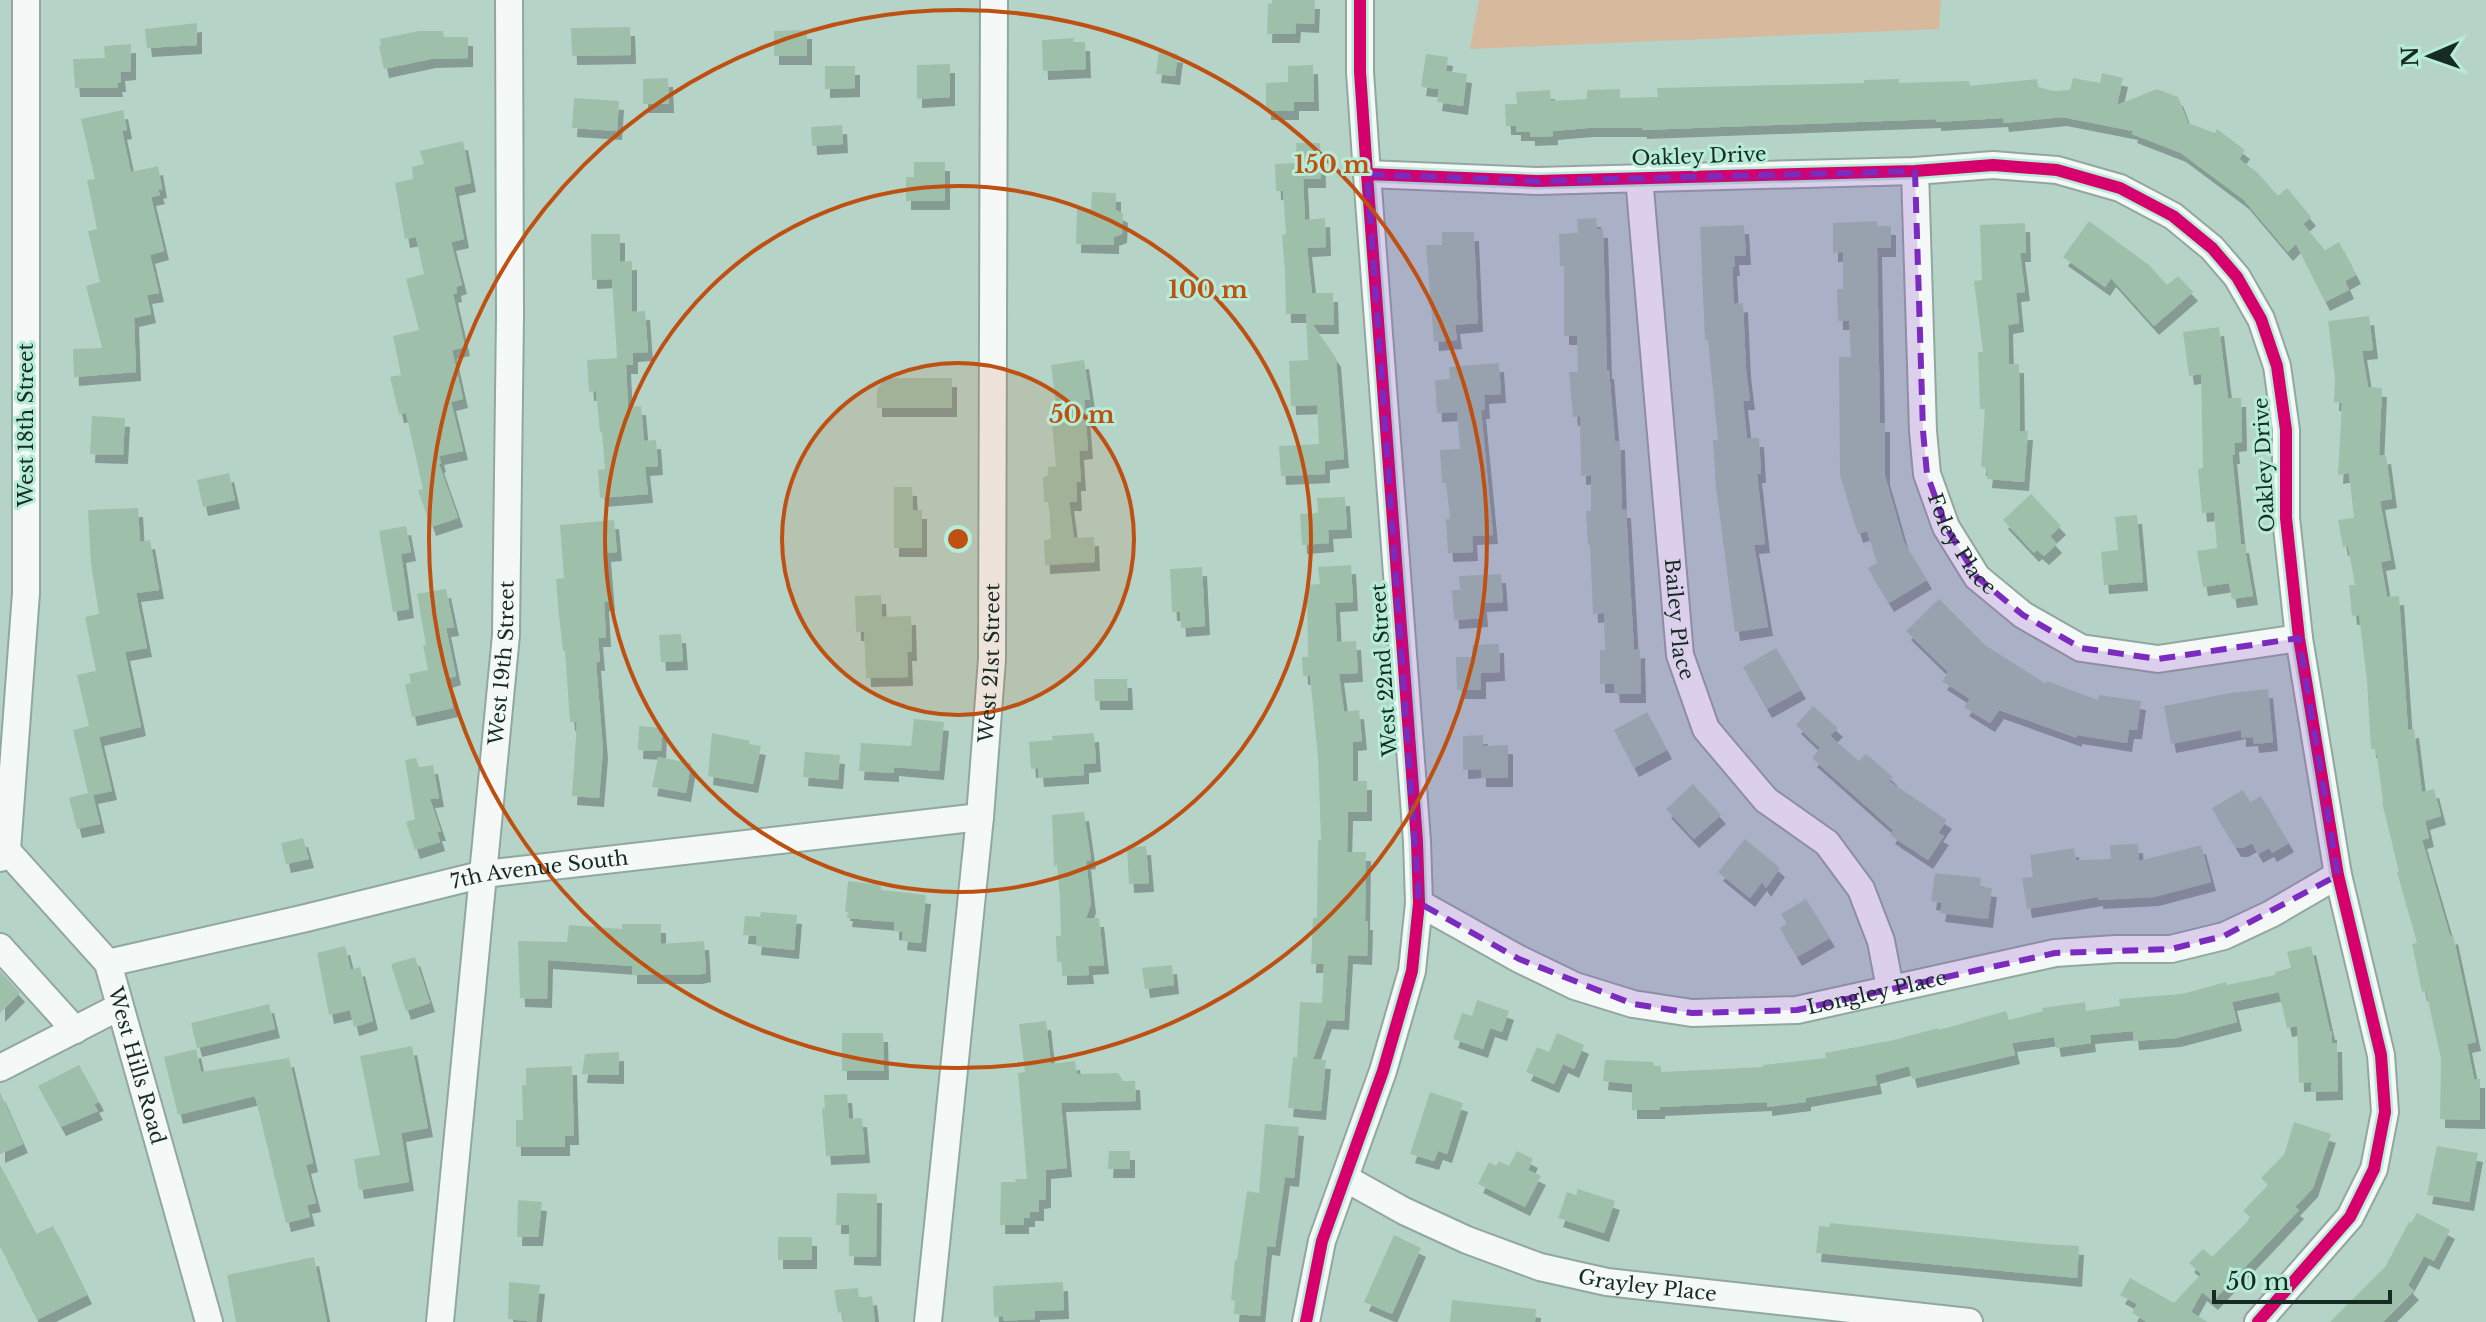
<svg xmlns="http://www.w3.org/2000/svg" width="2486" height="1322" font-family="'Libre Baskerville',serif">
  <defs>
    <filter id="shadow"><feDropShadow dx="5" dy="9" stdDeviation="0" flood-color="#0004"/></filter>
  </defs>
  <rect width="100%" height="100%" fill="#b6d3c8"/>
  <!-- green -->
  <path fill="#d7b99d" d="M1479 0H1941L1939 29 1470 49Z"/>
  <!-- building -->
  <path fill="#9ec0ab" filter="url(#shadow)" d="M1272 0H1315L1314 24 1296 23 1295 34H1267L1268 4 1272 3Z
    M197 23V45L147 48 145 29Z
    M630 27 631 55 572 56 571 28Z
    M807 30V56H774V31Z
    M419 31H443L444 37H468V58L431 59 384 69 379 46H381L380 39Z
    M1074 38 1073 42H1085L1086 69 1043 71 1042 40Z
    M131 44V71L120 72 121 83H117L118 88H75L73 59 105 58 104 46Z
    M1159 51 1178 54 1175 76 1156 74Z
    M1426 54 1448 57 1446 71 1467 74 1463 106 1437 102 1439 89 1421 87Z
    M950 64V97L917 99V65Z
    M1313 65 1314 102H1294V111H1266V83L1288 82V66Z
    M825 66H855V88L825 89Z
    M2102 73 2123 78 2117 105 2157 89 2178 97 2188 123 2215 133 2217 129 2245 150 2239 159 2258 173 2278 196 2287 188 2311 217 2303 224 2325 250 2339 242 2356 275 2345 281 2349 290 2325 302 2296 244 2288 252 2244 200 2181 153 2132 134 2133 131 2062 117 2004 123 2003 118 1936 122V119L1642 130V128H1588L1553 131V136L1530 137V132H1516V126H1506L1505 104H1517L1516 92 1550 90 1551 101 1587 99V90L1620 89V98L1658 97 1657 88 1864 83V80L1899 79V83L1969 81 1970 86 2037 79 2038 87 2054 91 2070 90 2073 78 2100 83Z
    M668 78 669 104H643V79Z
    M574 98 619 101 617 131 572 128Z
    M123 110 127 130 122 131 131 172 158 166 162 189 158 190 160 195 151 197 164 251 150 255 159 293 147 295 151 314 134 318 136 372 74 377 73 349 102 348 86 286 100 282 88 231 97 229 87 180 95 179 81 119Z
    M842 125 843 144 812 146 811 127Z
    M463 141 471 183 454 187 464 239 451 242 462 285 456 287 457 293 453 294 465 347 452 350 463 399 451 402 463 451 439 456 441 463 439 464 458 518 431 527 418 490 423 489 406 413 399 414 390 377 401 375 393 336 419 330 406 279 424 274 416 237 405 239 395 183 413 179 412 167 424 164 420 151Z
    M1296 143H1320L1321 179H1303L1305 220 1325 218 1326 247 1307 248 1312 293H1333L1334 325H1313L1336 358 1344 459 1325 461V474L1281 476 1279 446 1319 444 1317 405 1291 406 1289 361 1308 360 1306 314H1286L1285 271 1282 235 1286 234 1283 191H1276L1275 164 1297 163Z
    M914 162H945V201H906V177H914Z
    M1092 192 1116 193V210L1123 214 1122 234 1114 237V245L1076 244 1077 209H1091Z
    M1596 218 1597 229H1603L1607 370H1609L1615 441H1620L1622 509H1626L1634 650 1640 649 1641 694H1615L1614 684H1600V650H1605L1604 613 1593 614 1590 545H1588L1586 511H1591V475L1581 476 1580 416 1573 417 1569 372H1578L1577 336H1564V266H1560L1559 234 1578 233 1577 219Z
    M1877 221V226H1891V248H1877L1880 423H1885V476L1904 542 1927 580 1889 603 1868 568 1877 563 1867 531 1858 534 1840 475 1839 357H1851L1849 321H1838L1837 289H1843V252L1833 253V223Z
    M2089 221 2149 265 2167 285 2178 276 2193 292 2154 326 2111 278 2105 287 2063 257Z
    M2025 223 2026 253H2020L2025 292 2016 293 2019 323 2008 325 2009 364H2019L2020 431H2028L2024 482 1987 479 1988 468 1981 467 1985 409H1980L1978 352H1983L1974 281 1982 280 1980 225Z
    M1744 225 1746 256H1734L1735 267H1732L1734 304 1743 303 1746 369 1750 401H1743L1747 438H1759L1761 474H1757L1765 544 1754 545 1768 627 1735 632 1716 488 1713 440H1718L1708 340H1705L1700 227Z
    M1442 232H1474L1478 323 1455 325 1457 340 1434 342 1426 245H1442Z
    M591 234H620V262L632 261V312L645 311 648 352 633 353V365H626L628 407 641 406 644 441 656 440 658 466 645 467 648 494 600 498 598 470 605 469 602 432H600L596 391 589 392 587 360 617 358 612 279 592 280Z
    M2369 316 2373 350 2362 351 2368 387 2382 388 2379 456 2386 455 2392 499 2380 501 2391 560 2381 562 2387 597 2399 596 2408 730 2414 729 2422 792 2434 789 2441 816 2425 821 2429 838 2422 840 2450 936 2453 935 2476 1042 2467 1044 2474 1079H2480V1120L2440 1119 2441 1059 2426 991 2422 992 2412 944 2417 943 2397 872H2399L2382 802 2383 801 2376 749H2371L2367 681 2359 615 2352 616 2349 585H2355L2348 546 2343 547 2338 520 2354 518 2349 473 2338 475 2342 403 2334 402 2335 379 2328 321Z
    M2219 327 2228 398H2241L2242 442 2234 443 2235 455H2232L2241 544H2244L2253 596 2232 599 2229 583 2203 587 2197 551 2217 548 2214 512 2202 513 2198 469 2203 468 2201 374 2189 376 2183 332Z
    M1084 360 1090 400H1084L1088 450 1079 451 1081 482H1076L1077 502H1069L1074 538 1094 537 1095 562 1045 565 1044 540 1051 539 1049 502H1044L1043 478 1048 475V467L1056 466 1051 413H1057L1051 365Z
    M1499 363 1501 394 1484 395 1485 410H1481L1493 535 1472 536 1473 552 1448 553 1446 519H1450L1446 483H1442L1440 450 1460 449 1457 412 1437 413 1435 380 1450 379 1449 367Z
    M886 378H952V408H877V389Z
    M92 416 125 418 123 455 90 454Z
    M229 473 235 500 203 507 197 480Z
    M894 487H912L913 510H922V548H894Z
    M2031 494 2061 526 2050 536 2057 544 2044 556 2037 550 2034 553 2003 520Z
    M1345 497 1347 529 1328 530 1329 543 1302 545 1300 514 1318 513 1317 498Z
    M138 508 140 542 150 540 159 590 136 593 147 648 125 652 141 727 99 737 112 791 93 795 100 824 77 829 69 798 88 793 73 730 89 726 77 675 96 671 85 617 99 614 91 564 88 510Z
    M2137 515 2143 582 2104 585 2101 552 2118 550 2115 517Z
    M614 520 617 552 606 553 610 602H604L606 638H598L600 662H596L603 750 599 798 572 796 577 722H570L565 651H563L558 606 556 579 564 578 560 525Z
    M406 526 411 552 401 554 409 609 393 612 379 531Z
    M1351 565 1353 602 1335 603 1337 642 1356 641 1358 673 1339 674 1344 712 1359 710 1362 741 1353 742V781H1367V812H1348L1347 852H1366L1365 921H1368L1367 956 1348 955 1344 1021 1327 1020 1313 1059 1326 1060 1321 1111 1288 1108 1293 1057 1297 1058 1300 1002 1322 1003 1324 964H1311L1313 918H1317L1318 840H1321L1318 757 1310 676H1303L1302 657H1308L1307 585 1320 584 1318 567Z
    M1202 567 1205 626 1181 628 1180 612H1172L1170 569Z
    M1501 574 1503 602 1482 603 1483 618 1454 620 1452 590H1460L1459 576Z
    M446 589 454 627 446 628 456 676 447 679 453 708 412 717 405 684 411 683 409 674 428 670 423 645H426L417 594Z
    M881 595 882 617 911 616 912 652H907L908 677 866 678 864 632H856L855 596Z
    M1939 599 1985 645 2046 684 2047 681 2098 700 2099 695 2141 701 2137 730H2129L2127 743 2077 735V738L1999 710 1990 723 1964 707 1970 699 1942 681 1948 672 1906 631Z
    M681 634 683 661 661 662 659 635Z
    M1499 644 1500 672 1481 673V690H1457L1456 657H1472V645Z
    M1776 648 1801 690 1767 709 1743 667Z
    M1094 679H1127L1128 701H1095Z
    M2268 689 2273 742 2254 744 2253 737 2241 738V730L2171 744 2164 706 2230 693Z
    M1813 706 1838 728 1830 736 1859 761 1866 754 1893 777 1889 781 1947 820 1938 833 1944 836 1928 860 1890 835 1893 830 1812 758 1820 748 1796 725Z
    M1647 712 1667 750 1634 768 1614 730Z
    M914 719 944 722 939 771 894 767V773L859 771 861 743 911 746Z
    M639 726 662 728 661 751 638 750Z
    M712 733 750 741 749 744 761 746 753 784 708 776Z
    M1094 733 1096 763 1084 764V775L1039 778 1038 768 1031 769 1029 742 1053 740 1052 736Z
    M1483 735V746L1508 745V778H1481V769L1463 770V736Z
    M805 752 840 755 838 780 803 777Z
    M658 757 691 763 686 793 652 787Z
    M416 758 419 767 433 765 439 798 430 799 441 832H437L440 842 415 850 406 822 415 819 405 760Z
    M1693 784 1721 815 1694 839 1666 809Z
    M2243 790 2250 802 2261 796 2289 843 2272 853 2269 848 2258 854 2252 843 2243 848H2236L2212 808Z
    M1084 812 1091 860 1086 861 1091 904 1086 918H1099L1104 965 1088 966 1089 975 1062 976V961L1057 962 1056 936H1061L1060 898 1057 865 1054 866 1052 815Z
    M303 838 309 859 286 864 281 843Z
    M1745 839 1780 868 1766 888 1762 882 1750 898 1718 872Z
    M2138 844 2139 861 2201 845 2211 882 2154 897 2098 900V897L2027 909 2022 878 2033 877 2030 855 2074 848 2076 860 2111 859 2110 845Z
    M1146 846 1149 883 1129 884 1127 848Z
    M1935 873 1981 878 1980 887 1992 888 1988 919 1940 913 1942 903 1931 901Z
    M848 881 881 885V890L926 895 921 943 902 941 903 932 894 931V922L847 918 848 912H845Z
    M1806 899 1830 938 1797 957 1780 928 1787 924 1781 914Z
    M761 912 797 915 794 950 756 946 757 936 743 935 745 916 760 917Z
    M622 924H661V944L704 941 706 973 697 975H632V966L548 960 547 999 520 998 518 941 567 942 569 925 622 929Z
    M345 946 351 970 360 967 373 1021 354 1027 350 1010 329 1015 317 953Z
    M2311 946 2330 1031H2332V1043H2337L2338 1091 2311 1092V1082L2299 1083 2297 1026 2287 1028 2279 992 2232 1002 2237 1022 2176 1038 2134 1041 2133 1031 2090 1035 2091 1043 2056 1048 2054 1037 2012 1043 2015 1055 1912 1079 1909 1066 1875 1075 1877 1085 1806 1098V1102L1767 1107V1102L1660 1107V1110H1632V1084L1603 1081 1605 1060 1653 1062 1654 1066H1661V1072L1763 1067V1065L1826 1058 1825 1053 1894 1040 1938 1028 1939 1030 2006 1011 2009 1020 2043 1011 2042 1008 2085 1002 2086 1011 2120 1006 2119 999 2182 994 2226 982 2227 985 2275 975V972L2291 968 2287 952Z
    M415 957 430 1003 406 1011 391 964Z
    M1172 965 1174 985 1145 989 1142 968Z
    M0 971 20 993 0 1013Z
    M1477 1000 1509 1011 1502 1032 1490 1028 1483 1049 1453 1039 1462 1013 1472 1016Z
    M269 1004 275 1029 197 1048 191 1023Z
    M1046 1021 1051 1064 1075 1061 1077 1074 1118 1073 1123 1081H1135L1136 1101 1061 1103 1067 1168 1046 1170V1199L1039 1200V1212H1030V1218H1024V1225H1000L1001 1182H1016L1015 1179H1027L1018 1073 1025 1072 1019 1024Z
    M842 1033H883L884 1071H842Z
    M1557 1033 1584 1045 1574 1069 1563 1064 1554 1084 1526 1072 1537 1047 1549 1052Z
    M412 1046 428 1128 401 1133 409 1182 359 1190 354 1159 380 1155 360 1056Z
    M196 1049 201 1072 289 1058 313 1163 306 1165 316 1203 307 1205 310 1217 286 1223 255 1096 178 1115 164 1057Z
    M619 1052V1075L582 1074 585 1054Z
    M79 1065 99 1102 94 1104 98 1111 61 1127 38 1086Z
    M572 1066 574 1136H565V1147H516V1120H523L522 1085H526V1068Z
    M0 1092 23 1144 0 1154Z
    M1430 1092 1463 1103 1447 1154 1438 1151 1434 1161 1410 1154Z
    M847 1094 849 1119 862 1118 865 1154 826 1156 822 1108 825 1109 824 1095Z
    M2294 1122 2331 1134 2313 1188 2295 1207 2299 1210 2213 1301 2202 1292 2191 1312 2208 1322H2147L2132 1313 2137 1304 2120 1295 2130 1278 2174 1303 2201 1274 2189 1263 2203 1249 2212 1257 2251 1218 2243 1211 2268 1185 2261 1178 2284 1155Z
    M1265 1124 1299 1127 1294 1178 1285 1177 1275 1247 1267 1246 1260 1316 1234 1314 1235 1301 1231 1300 1235 1260H1237L1247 1191 1259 1193Z
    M2437 1146 2478 1153 2469 1202 2427 1195Z
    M1109 1151H1130V1169H1108Z
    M1517 1151 1533 1159 1528 1170 1541 1176 1525 1207 1478 1184 1489 1162 1496 1166 1499 1161 1509 1166Z
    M0 1165 36 1234 53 1226 87 1295 37 1320 0 1246Z
    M1578 1189 1615 1201 1604 1233 1558 1218 1567 1192 1576 1195Z
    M837 1193 877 1194 876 1257 849 1256V1225H836Z
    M518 1200 542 1202 538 1237H517Z
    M2417 1213 2450 1230 2434 1261 2424 1256 2408 1285 2414 1291 2383 1322H2330L2385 1267 2409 1222 2411 1223Z
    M1830 1223 2041 1244 2079 1246 2077 1278 1816 1253 1819 1226 1830 1227Z
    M1394 1235 1421 1248 1392 1314 1364 1302Z
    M778 1237H812V1260H778Z
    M314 1257 327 1322H236L227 1275Z
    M509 1282 540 1285 536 1322 508 1319Z
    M1063 1282 1064 1310 1035 1311V1319L1004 1321 1003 1316 994 1317 993 1286Z
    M858 1288 859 1298 872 1296 875 1322H844L842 1312 838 1313 834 1290Z
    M1452 1300 1536 1309 1535 1322H1450Z"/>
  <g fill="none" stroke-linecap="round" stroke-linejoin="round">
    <defs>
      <g id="minor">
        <path id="s1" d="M1915 171 1923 431 1927 474 1946 527 1977 577 2023 615 2081 648 2158 659 2299 638"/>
        <path d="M1367 174 1537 181 1915 171 1993 165 2057 170 2120 188 2173 216 2212 248 2237 277 2261 319 2277 366 2286 430V518L2299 638 2338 875 2381 1055 2385 1112 2374 1169 2350 1217 2258 1322"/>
        <path id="s2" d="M1639 177 1680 655 1706 729 1766 800 1827 843 1861 889 1881 941 1890 988"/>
        <path id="s3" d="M0 843 108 963 209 1322"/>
        <path d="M0 858 7 850 26 593V0"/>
        <path id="s4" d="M1419 903 1519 959 1575 986 1633 1004 1692 1013 1797 1010 2055 953 2116 949H2171L2224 936 2271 914 2338 875"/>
        <path d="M0 947 75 1030"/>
        <path id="s5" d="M108 963 306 918 484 874 980 817"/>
        <path d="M0 1068 119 1007"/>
        <path id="s6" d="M1345 1178 1404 1211 1467 1240 1540 1267 1607 1282 1969 1322"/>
        <path id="s7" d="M440 1322 506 635 510 315 509 0"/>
        <path id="s8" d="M928 1322 980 817 992 659 994 0"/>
        <path d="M1306 1322 1322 1241 1383 1071 1412 971 1419 903 1417 841 1367 174 1360 72V0"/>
      </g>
    </defs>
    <!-- minor casing -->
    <use href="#minor" stroke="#91a79f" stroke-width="30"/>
    <!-- minor -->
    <use href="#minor" stroke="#f4f8f7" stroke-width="26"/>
    <defs>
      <path id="cycleway" d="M1367 174 1537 181 1915 171 1993 165 2057 170 2120 188 2173 216 2212 248 2237 277 2261 319 2277 366 2286 430V518L2299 638 2338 875 2381 1055 2385 1112 2374 1169 2350 1217 2258 1322
        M1306 1322 1322 1241 1383 1071 1412 971 1419 903 1417 841 1367 174 1360 72V0"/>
    </defs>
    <!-- cycleway casing -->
    <use href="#cycleway" stroke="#b6ecd8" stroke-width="17"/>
    <!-- cycleway -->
    <use href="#cycleway" stroke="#d6006c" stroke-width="12"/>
  </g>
  <!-- marked area -->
  <path fill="#7b2cbf" fill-opacity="0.2" stroke="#7b2cbf" stroke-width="6" stroke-dasharray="16 10" stroke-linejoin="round" d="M1915 171 1923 431 1927 474 1946 527 1977 577 2023 615 2081 648 2158 659 2299 638 2338 875 2224 936 2171 949 2055 953 1797 1010 1692 1013 1633 1004 1519 959 1419 903 1367 174 1537 181Z"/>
  <!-- distance rings -->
  <circle cx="958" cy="539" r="176" fill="#be5011" fill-opacity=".12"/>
  <g fill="none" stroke="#be5011" stroke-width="4">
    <circle cx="958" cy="539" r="176"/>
    <circle cx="958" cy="539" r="353"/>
    <circle cx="958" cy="539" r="529"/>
  </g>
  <g text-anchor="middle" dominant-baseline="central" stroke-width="6" stroke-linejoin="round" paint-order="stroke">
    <!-- street labels -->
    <g font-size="20" fill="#162b24" stroke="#b6ecd8">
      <text transform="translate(1699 156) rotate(-2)">Oakley Drive</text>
      <text transform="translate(26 425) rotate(-90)">West 18th Street</text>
      <text transform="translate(2264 465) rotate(-93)">Oakley Drive</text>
      <text stroke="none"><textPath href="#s1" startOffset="382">Foley Place</textPath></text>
      <text stroke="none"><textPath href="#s2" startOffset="444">Bailey Place</textPath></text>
      <text stroke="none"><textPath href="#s7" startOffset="662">West 19th Street</textPath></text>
      <text stroke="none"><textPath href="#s8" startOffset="662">West 21st Street</textPath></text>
      <text transform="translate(1384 670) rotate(-94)">West 22nd Street</text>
      <text stroke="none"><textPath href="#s5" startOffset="442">7th Avenue South</textPath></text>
      <text stroke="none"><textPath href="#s4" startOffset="484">Longley Place</textPath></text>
      <text stroke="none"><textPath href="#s3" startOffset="268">West Hills Road</textPath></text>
      <text stroke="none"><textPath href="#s6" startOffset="324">Grayley Place</textPath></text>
    </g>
  </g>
  <circle cx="958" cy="539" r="12" fill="#be5011" stroke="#b6ecd8" stroke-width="4"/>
  <g font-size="24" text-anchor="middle" font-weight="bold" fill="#be5011" stroke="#b6ecd8" stroke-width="6" stroke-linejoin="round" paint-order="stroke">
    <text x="1332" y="173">150 m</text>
    <text x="1208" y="298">100 m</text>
    <text x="1082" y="423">50 m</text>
  </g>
  <!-- north arrow -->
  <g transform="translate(2430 56) rotate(268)" stroke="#b6ecd8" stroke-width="6" paint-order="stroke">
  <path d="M0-6L14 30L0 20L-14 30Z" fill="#162b24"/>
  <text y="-12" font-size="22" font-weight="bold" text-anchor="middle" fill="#162b24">N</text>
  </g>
  <!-- scale -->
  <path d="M2214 1290v12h176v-12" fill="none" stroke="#162b24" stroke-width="4"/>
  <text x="2226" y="1290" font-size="24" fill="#162b24" stroke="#b6ecd8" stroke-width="6" paint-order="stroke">50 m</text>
</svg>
